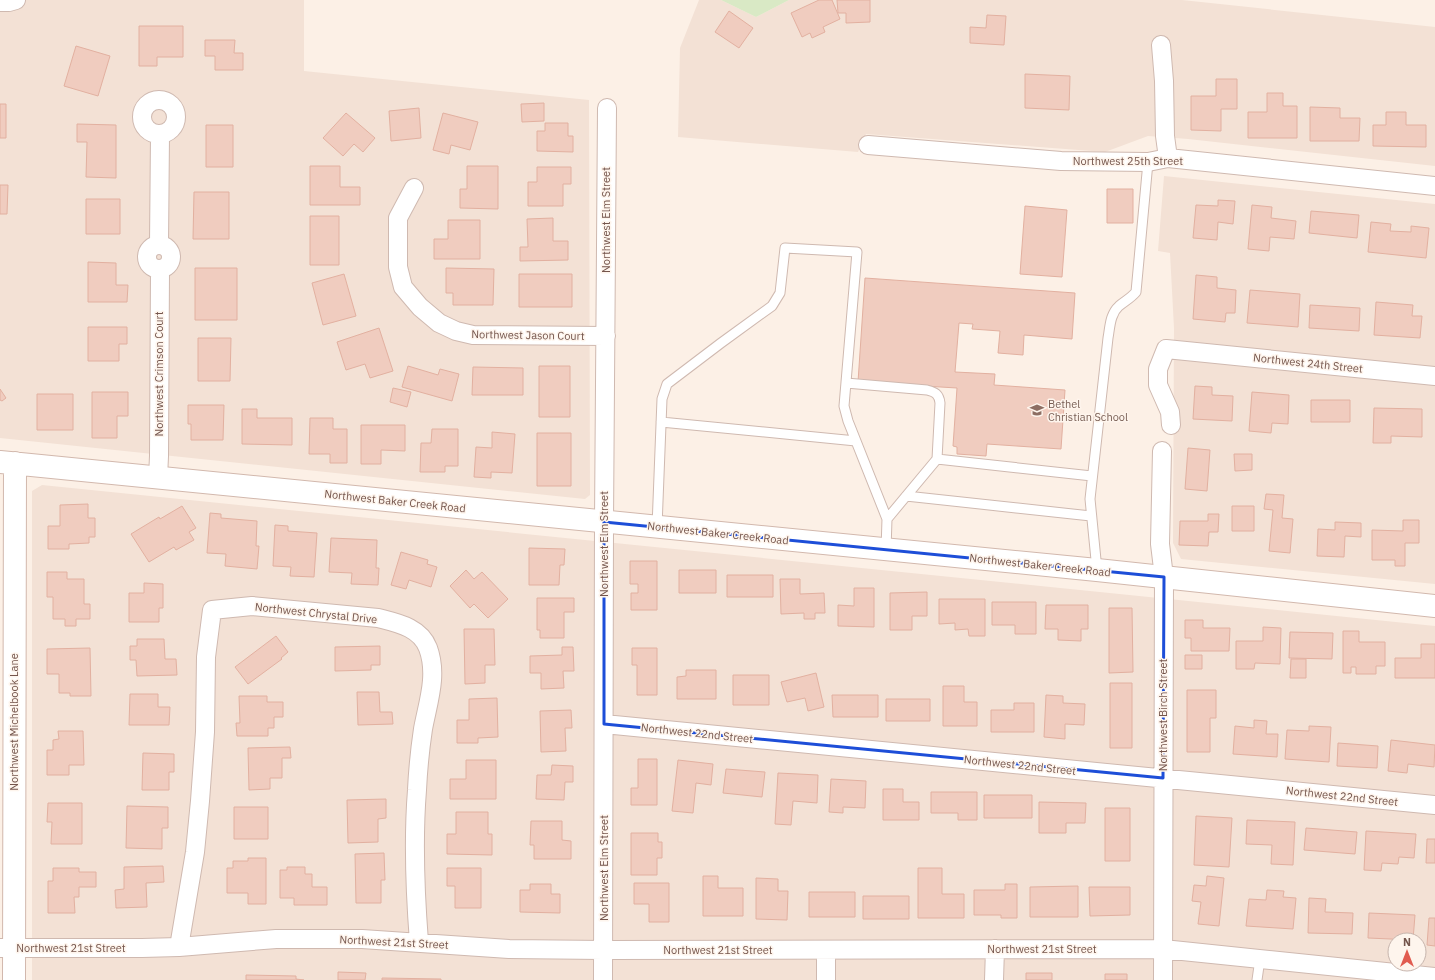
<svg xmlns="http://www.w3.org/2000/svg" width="1435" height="980" font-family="'IBM Plex Sans',sans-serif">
  <rect width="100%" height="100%" fill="#fcf0e6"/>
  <!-- residential -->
  <path fill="#f3e1d5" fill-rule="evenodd" d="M0 0H304V71L589 100 590 495 585 499 0 438Z
    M699 0H721L756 17 789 0H1182L1435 27V166L1188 139 1148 136 1105 152 866 134 858 152 678 137 680 48Z
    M1164 176 1435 204V584L1181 559 1173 543 1174 328 1170 253 1158 251Z
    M42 485 1435 626V980H32V491ZM1395 940H1419V964H1395Z"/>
  <!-- green -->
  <path fill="#d9e9c5" d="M721 0H789L756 17Z"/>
  <!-- building -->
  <path fill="#f0ccbf" stroke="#e2b0a0" d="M819 0H832L840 19 823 27 825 32 812 38 810 33 802 37 791 13Z
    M837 0H870V22L846 23V13H838Z
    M729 11 753 28 739 48 715 32Z
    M987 15 1006 16 1004 45 970 43V27L986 28Z
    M139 26H183V57H157V66H139Z
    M205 40H235L234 53H243V70H215V56H205Z
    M76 46 110 56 98 96 64 86Z
    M1025 74 1070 76 1069 110 1025 108Z
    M1216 79H1237V109H1221V131L1191 130V96H1216Z
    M1267 93H1283V106H1297V138H1248V112H1267Z
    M544 103V121L522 122 521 104Z
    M0 104H6V138H0Z
    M1310 107 1340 108V118H1360L1359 141H1310Z
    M419 108 421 138 391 141 389 111Z
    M1386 112H1406V125H1426V147L1373 146V125H1386Z
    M346 113 375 138 363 152 354 144 343 156 323 138Z
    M443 113 478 122 470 150 451 145 449 154 433 150Z
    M545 123H568V136H573V152L537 151V131H545Z
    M77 124 116 125V178L86 177 87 142H77Z
    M206 125H233V167H206Z
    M310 166H340V187H360V205H310Z
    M467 166H498V209L460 208V189H467Z
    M537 167H571V184H563V206H528V182H537Z
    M0 185H8L7 214H0Z
    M1107 189H1133V223H1107Z
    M194 192H229V239H193Z
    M86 199H120V234H86Z
    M1218 200 1235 201 1233 224 1218 222 1217 240 1193 238 1196 205 1218 206Z
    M1252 205 1272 207 1271 218 1296 221 1294 239 1270 237 1269 251 1248 249Z
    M1025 206 1067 210 1062 277 1020 274Z
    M1311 211 1359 215 1357 238 1309 233Z
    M310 216H339V265H310Z
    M553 218V241H568V260L520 261V247H528L527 219Z
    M448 220H480V259H434V239H448Z
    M1371 222 1391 224 1390 231 1411 232V226L1429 228 1426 258 1368 252Z
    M88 262 116 263V285H128L127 302H88Z
    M195 268H237V320H195Z
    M446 268 494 269 493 305H453V293H446Z
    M344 274 356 316 323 325 312 283Z
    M519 274H572V307H519Z
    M1196 275 1217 277V288L1236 290 1235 313H1226L1225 322 1193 319Z
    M865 278 1075 293 1072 339 1024 335 1023 355 998 353 1000 331 972 329 973 324 959 323 955 372 995 374 994 385 1065 390 1061 449 987 444 986 456 957 454V447L953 446 957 388 858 382Z
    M1250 290 1300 294 1298 327 1247 323Z
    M1376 302 1413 305 1412 316H1422L1420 338 1374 335Z
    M1310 305 1360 308 1359 331 1309 328Z
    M88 327H127V344H119V361H88Z
    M379 328 393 371 370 378 365 364 346 370 337 342Z
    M198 338H231L230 381H198Z
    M408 366 438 375 440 369 459 374 452 401 402 387Z
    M539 366H570V417H539Z
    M473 367 523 368V395H472Z
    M1195 386 1212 387V395L1233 396 1232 421 1193 419Z
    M393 388 411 392 407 407 390 402Z
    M0 389 6 398 2 401 0 400Z
    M92 392H128V416H117V438H92Z
    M1252 392 1289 395 1288 424 1272 423 1271 433 1249 431Z
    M37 394H73V430H37Z
    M1311 400H1350V422H1311Z
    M188 405H224L223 440H191V424H188Z
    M1374 408 1422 409V437L1391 436V443H1373Z
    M242 409H257V418H292V445L242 444Z
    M310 418H333V429H347V463H330V454H309Z
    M361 425H405V451L381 450V464H361Z
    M432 429H458V466H445V472H420L421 443H431Z
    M492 432 515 434 512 473 491 472V478L474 477 476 447 492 448Z
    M537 433H571V486H537Z
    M1188 448 1210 450 1207 491 1185 489Z
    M1234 454H1252V470L1235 471Z
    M1266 494 1284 495 1282 518 1293 519 1290 553 1269 551 1273 510 1264 509Z
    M88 504V518H95V537H89V543L69 544V549H48V526H60V505Z
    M182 506 196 528 189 532 194 540 176 550 174 547 149 562 131 534 159 517 160 519Z
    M1232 506H1254V531H1232Z
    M210 513 221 514V518L257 521 256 546H259L257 569 225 566 226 554 207 553Z
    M1208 514H1219L1218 532H1209L1208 546 1179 545 1180 521H1208Z
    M1403 520H1419V543H1405V566H1395V560H1372V530L1403 531Z
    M1335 522 1361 523V537L1345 536 1344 557 1317 556 1318 529 1335 530Z
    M275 525 288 526V531L317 533 314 577 290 576 291 567 273 566Z
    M331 538 377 540 376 568H379L378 585 351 584 352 573 329 572Z
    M529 548 565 549 564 565H560L559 585H529Z
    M401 552 428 560 427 564 437 567 431 587 409 580 406 589 391 585Z
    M630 561H657V610H631V593H638V584H630Z
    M466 570 474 579 482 572 508 599 488 618 474 604 470 608 450 586Z
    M679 570H716V593H679Z
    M47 572H67V579H84V604H90V619H76V626H65V619H53V597H47Z
    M727 575H773V597H727Z
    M780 579H800V594L824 593 825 613H815V619H804V613L781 614Z
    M144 583 163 584V608H159V622H129V593H144Z
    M854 588H874V627L838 626V605L854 606Z
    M927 592V616H912V630H890V593Z
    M537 598H574V612H564V638H540V630H537Z
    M939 599H985V636H969L968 629 955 630V623L939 624Z
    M992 602H1036V634H1015V625H992Z
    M1046 605H1088V629H1081V641L1058 640V629H1045Z
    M1109 608H1132L1133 672 1109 673Z
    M1185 620H1203V628H1230L1229 651H1191V638H1185Z
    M1263 627 1281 628 1280 664 1255 663 1254 669H1236V641H1263Z
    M464 629H494L495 665H485V683L465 684Z
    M1343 631H1359V642H1385V666H1376V674H1356V667H1351V673H1343Z
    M1290 632 1333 633 1332 659 1289 658Z
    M276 636 288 652 281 658 282 659 248 684 235 667Z
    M137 639H164L165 659H176L177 675 137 676 136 660H130V646H137Z
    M1421 644H1435V678H1395V658H1421Z
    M380 646V665H371V670L335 671V647Z
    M562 647H573L574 671H563L564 688 541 689V673H530V656L562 655Z
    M90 648 91 696H70V693H59V674H47V649Z
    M632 648H657V695H637V665H632Z
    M1185 655H1202V669H1185Z
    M1291 659H1306V678H1290Z
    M686 670H716V699H677V677L686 676Z
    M816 673 824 707 808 711 805 698 787 702 781 682Z
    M733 675H769V705H733Z
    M1110 683H1132V748H1110Z
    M943 686H964V702H977V726H943Z
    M1187 690H1216V718H1210V752H1187Z
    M357 692H379L380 712H392L393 724 358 725Z
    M130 694H158V707H170L169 725H129Z
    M832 695H878V717H833Z
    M1046 695 1063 696V703L1085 704 1084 725 1065 724V739L1044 737Z
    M239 696H267V702H283V717H274V728H268V736H237L236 723H240Z
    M497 698 498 737 478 738V743H457V720H469V699Z
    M886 699H930V721H886Z
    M1014 703H1034V732H991V710H1014Z
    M571 710 572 728H565L566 751 541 752 540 711Z
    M1254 720 1267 721 1266 734H1278L1277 757 1233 754 1235 726 1254 728Z
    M1309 726 1331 727 1329 762 1285 759 1287 730 1309 731Z
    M58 731H83L84 765H69V775H47V750H53V740L59 739Z
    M1391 740 1435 745 1434 767 1408 764 1407 773 1388 771Z
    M1338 743 1378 746 1377 768 1337 766Z
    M290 747 291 758H282V778H270V789L249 790 248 748Z
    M143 753 174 754V772H169V790H142Z
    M638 759H657V805H631V788H638Z
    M466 760H496V799H450V779H466Z
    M678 760 713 764 711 785 696 783 693 813 672 811Z
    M552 765 573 766V782H565L564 800 536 799 537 775H551Z
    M726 769 765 772 762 797 723 793Z
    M778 773 818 775 817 803 793 801 791 825 775 824Z
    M831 779 866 781 865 808 843 807V813L829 812Z
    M883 789H903V802H919V820H883Z
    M931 792H977V820H958V813H931Z
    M984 795H1032V818H984Z
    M386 799V818L378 819V842L348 843 347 800Z
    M1039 802 1086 803 1085 823H1066V833H1039Z
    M48 803H82V844H51L52 822H47Z
    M127 806 168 807V828H162V849L126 848Z
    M234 807H268V839H234Z
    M1105 808H1130V861H1105Z
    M456 812H488V834H492V855L447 854V834H456Z
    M1196 816 1232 818 1229 867 1194 865Z
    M1247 820 1295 822 1293 865 1271 864 1272 845 1246 844Z
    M531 821H562V840L571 841V859H534V845H530Z
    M1306 828 1357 832 1355 854 1304 850Z
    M1366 831 1416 834 1414 858 1399 857 1398 864 1382 863 1381 871 1364 870Z
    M631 833H658V842H662V858H657V875H631Z
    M1427 839H1435V863H1426Z
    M384 853 385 880H381V903H356L355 854Z
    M248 858H266V904H248V893H227V868H233V861H248Z
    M163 866 164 882 146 883 147 907 116 908 115 890 124 889V867Z
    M287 867H305V874H312V887H327V905H294V898H280V870H287Z
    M53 868H79V872H96V887H79V897H74L75 913H48V881H53Z
    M447 868H481V908H455V886H447Z
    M918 868H942V894H964V918H918Z
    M703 876H718V888H743V916H703Z
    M1207 876 1224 878 1219 926 1198 924 1201 902 1192 901 1194 885 1206 886Z
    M756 878 778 879V891H788L787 920 756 919Z
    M634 883H669V922H649V904H634Z
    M530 884H551V894H560V913L520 912V890H530Z
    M1005 884H1017V918H1001V915H974V890H1005Z
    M1078 886V917H1030V887Z
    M1089 887H1130V915L1090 916Z
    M1267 890 1284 891 1283 897 1296 898 1293 929 1246 926 1249 899 1266 900Z
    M809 892H855V917H809Z
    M863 896H909V919H863Z
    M1309 898 1326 899 1325 912 1353 913 1352 934 1308 933Z
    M1369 913 1415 915 1413 940 1368 938Z
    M1429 918H1435V946L1427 945Z
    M338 972 366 973 365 980H338Z
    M1026 973H1052V980H1026Z
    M1105 974H1127V980H1105Z
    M246 975 296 976V979L304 980H246Z
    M382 978 441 979V980H382Z"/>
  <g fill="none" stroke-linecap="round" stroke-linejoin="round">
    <defs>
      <path id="lane" d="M846 383 927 390C935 392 939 394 940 403L937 459 887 519
        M661 422 856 441
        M937 459 1092 476
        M906 496 1091 516
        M657 527 662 399 667 384 721 343 772 306 780 293 785 248 857 252 844 406 848 421 887 519 886 550
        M1097 570 1090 499 1108 338C1110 327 1110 314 1119 306 1125 301 1131 298 1136 292L1148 162
        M1257 980 1260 959"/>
      <path id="street" d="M0 2H9L16 0
        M1161 45 1164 81 1165 136 1168 158
        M142 117a17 17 0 1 1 34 0a17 17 0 1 1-34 0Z
        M868 145 1061 161 1148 162 1168 158 1435 186
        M414 188 398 218V267L403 287 420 307 439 323 456 331 473 335 606 336
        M159 244 160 135
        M147 257a12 12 0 1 1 24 0a12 12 0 1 1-24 0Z
        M1171 425 1170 412 1158 385V369L1166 349 1435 376
        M1162 451 1160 544 1164 577 1163 980
        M158 478 159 456 160 270
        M604 724 1435 805
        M179 947 195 852 200 801 205 732 206 657 212 610 252 606 378 618C397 623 420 627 428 648 438 675 428 702 423 729 420 749 418 769 417 790 413 840 415 891 419 942
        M0 948H142L179 947 276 939H362L509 949 603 950 1163 949 1435 977
        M826 950V980
        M603 980 604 522 607 108
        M994 980 995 949"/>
      <path id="secondary" d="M0 462 1097 570 1435 606
        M14 980 15 463"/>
    </defs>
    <!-- lane casing -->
    <use href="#lane" stroke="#cfb9b0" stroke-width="11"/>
    <!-- street casing -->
    <use href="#street" stroke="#cfb9b0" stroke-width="20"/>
    <!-- secondary casing -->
    <use href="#secondary" stroke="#d2b8ad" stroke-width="24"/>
    <!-- lane -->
    <use href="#lane" stroke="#fff" stroke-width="9"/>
    <!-- street -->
    <use href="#street" stroke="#fff" stroke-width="18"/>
    <!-- secondary -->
    <use href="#secondary" stroke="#fff" stroke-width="22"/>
  </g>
  <!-- marked area -->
  <path fill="none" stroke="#1d4ed8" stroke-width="3" stroke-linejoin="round" d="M604 522 1164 577 1163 778 604 724Z"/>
  <!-- icons -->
  <defs>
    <symbol id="school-bare" viewBox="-9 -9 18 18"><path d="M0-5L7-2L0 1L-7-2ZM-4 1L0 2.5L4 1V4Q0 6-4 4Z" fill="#8d6e63" stroke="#fef5ed" stroke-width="2.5" paint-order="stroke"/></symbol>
  </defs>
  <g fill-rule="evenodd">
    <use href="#school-bare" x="1027" y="400" width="20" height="20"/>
  </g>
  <g text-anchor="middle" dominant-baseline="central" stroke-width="3" stroke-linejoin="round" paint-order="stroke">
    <!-- street labels -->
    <g font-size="11" fill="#74554c" stroke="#fef5ed">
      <text x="1128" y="161">Northwest 25th Street</text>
      <text transform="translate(606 220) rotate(-90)">Northwest Elm Street</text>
      <text transform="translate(528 335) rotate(1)">Northwest Jason Court</text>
      <text transform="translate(1308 363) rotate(6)">Northwest 24th Street</text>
      <text transform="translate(159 374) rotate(-90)">Northwest Crimson Court</text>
      <text transform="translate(395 501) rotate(6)">Northwest Baker Creek Road</text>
      <text transform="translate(718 533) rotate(6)">Northwest Baker Creek Road</text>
      <text transform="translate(604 544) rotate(-90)">Northwest Elm Street</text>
      <text transform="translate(1040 565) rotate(6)">Northwest Baker Creek Road</text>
      <text transform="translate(316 613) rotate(6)">Northwest Chrystal Drive</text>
      <text transform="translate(1163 715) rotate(-90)">Northwest Birch Street</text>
      <text transform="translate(14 722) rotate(-90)">Northwest Michelbook Lane</text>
      <text transform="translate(697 733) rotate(6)">Northwest 22nd Street</text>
      <text transform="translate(1020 765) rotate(6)">Northwest 22nd Street</text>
      <text transform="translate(1342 796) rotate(6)">Northwest 22nd Street</text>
      <text transform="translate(604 868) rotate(-90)">Northwest Elm Street</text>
      <text transform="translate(394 942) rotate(3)">Northwest 21st Street</text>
      <text x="71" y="948">Northwest 21st Street</text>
      <text x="1042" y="949">Northwest 21st Street</text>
      <text x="718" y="950">Northwest 21st Street</text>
    </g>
    <!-- education labels -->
    <g font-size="11" fill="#785e54" stroke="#fef5ed" text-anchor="start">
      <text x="1048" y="404">Bethel<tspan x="1048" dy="13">Christian School</tspan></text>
    </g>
  </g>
  <!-- north arrow -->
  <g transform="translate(1407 952)"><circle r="19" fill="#fef5ed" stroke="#c7b5ad"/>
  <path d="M0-3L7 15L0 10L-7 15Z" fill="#e15c50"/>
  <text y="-6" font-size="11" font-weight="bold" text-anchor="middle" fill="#74554c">N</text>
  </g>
</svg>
